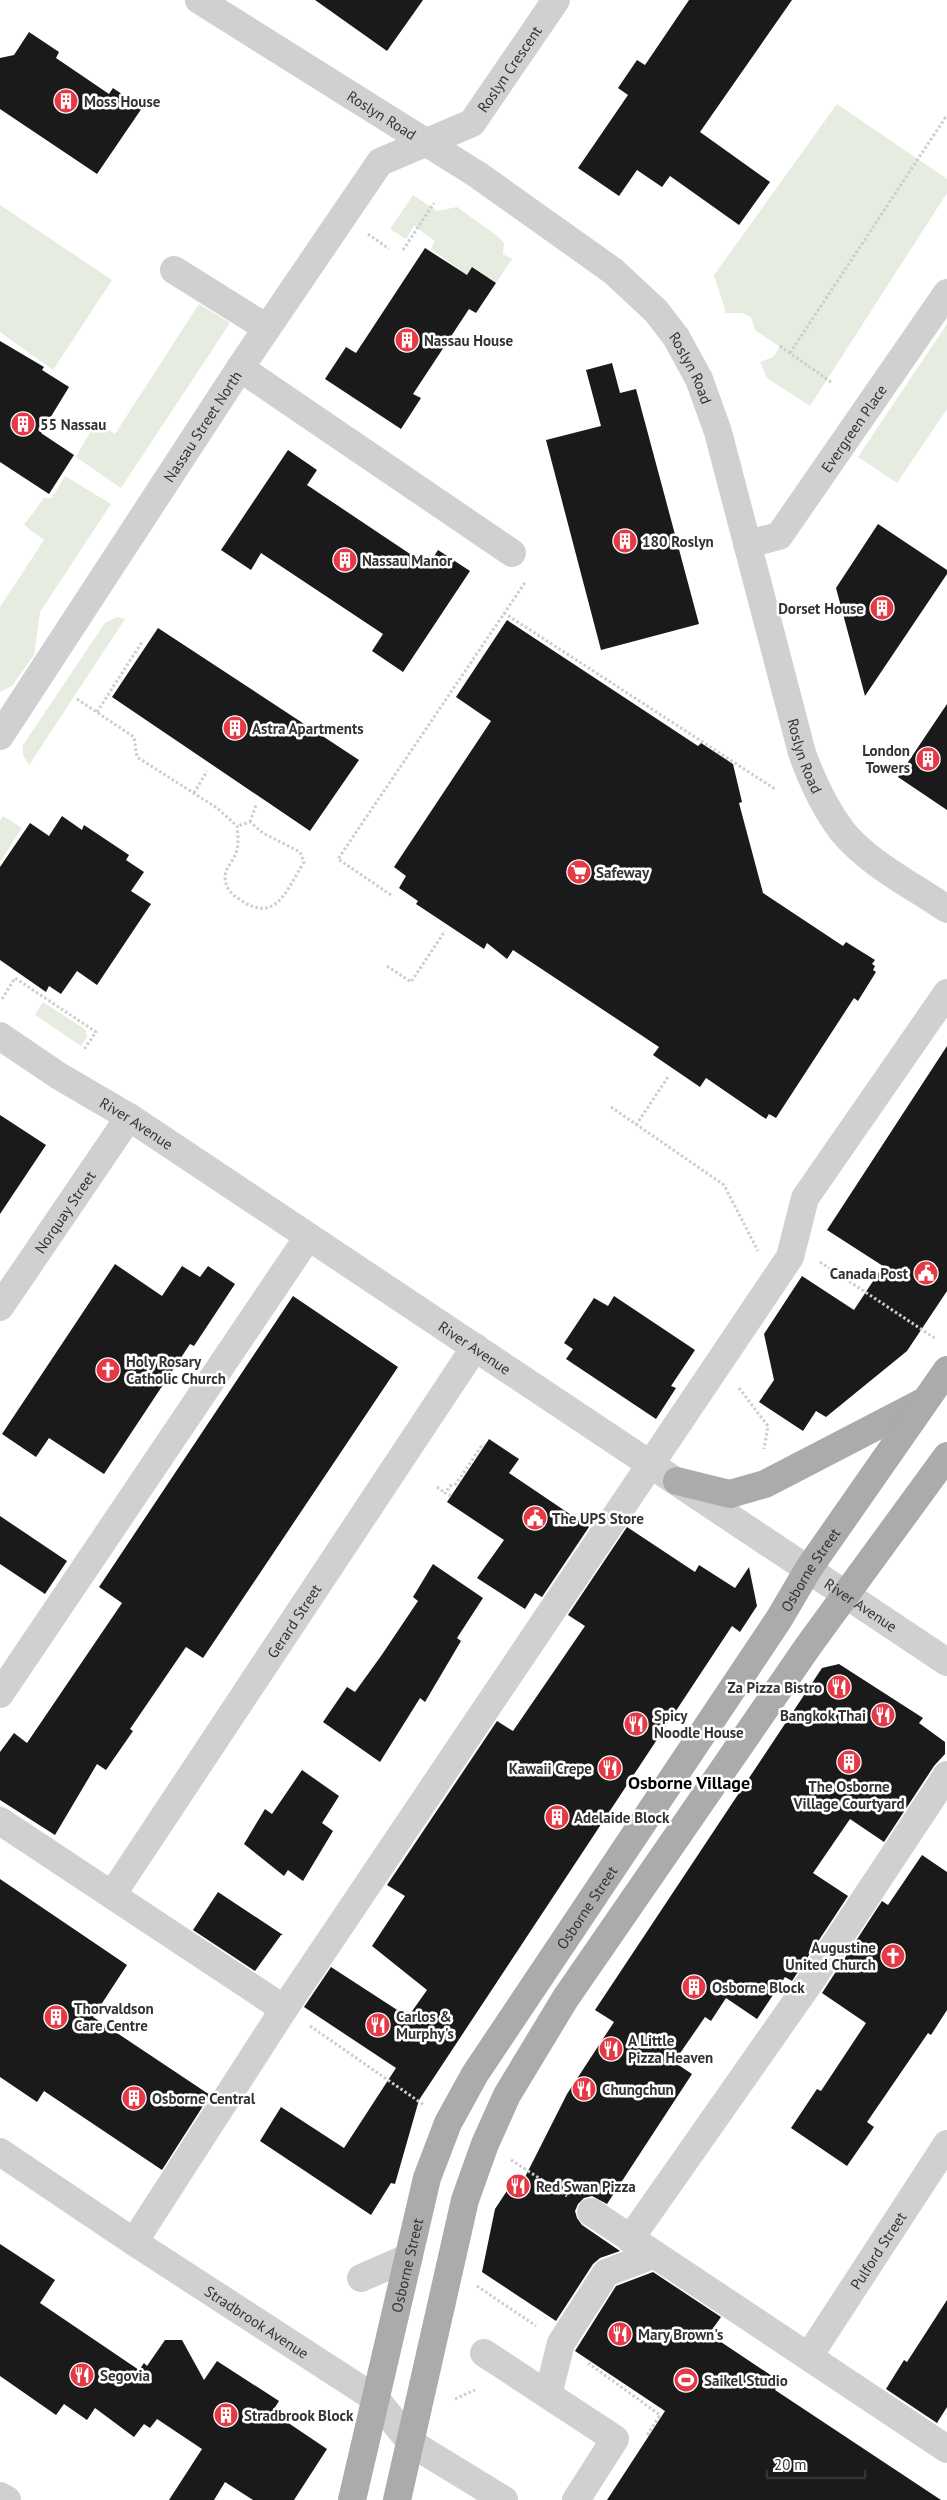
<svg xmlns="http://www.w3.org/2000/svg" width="947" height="2500" font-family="'PT Sans',sans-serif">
  <rect width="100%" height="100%" fill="#fff"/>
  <!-- green -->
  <path fill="#e6ecdf" d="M837 104 947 179V193L810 406 767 378 760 362 773 357 780 347 755 330 751 317 742 313H726L714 275Z
    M413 195 437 211 457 207 496 235 504 243 503 254 512 259 496 283 473 267 467 275 431 249 435 241 414 226 406 239 390 229Z
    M0 205 112 280 53 370 0 332Z
    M199 304 230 323 121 488 76 457 96 422 115 434Z
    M947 324V409L897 483 858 457Z
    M65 476 111 504 40 612 34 655 12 686 0 692V607L44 540 24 525 44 498H52Z
    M117 617 125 619 29 765 23 755V745L105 623Z
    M3 816 22 828 0 862V821Z
    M43 1002 86 1030 87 1037 81 1046 35 1015Z"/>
  <!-- building -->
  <path fill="#1a1a1a" d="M315 0H423L387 51Z
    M689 0H792L700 132 770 182 739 225 670 176 662 187 637 170 619 196 578 168 628 95 618 88 637 60 645 65Z
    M29 32 59 52 56 58 109 94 113 88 142 108 97 174 0 109V58L14 55Z
    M425 248 467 275 472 267 496 283 476 313 469 309 413 394 421 398 401 429 325 379 346 347 356 353Z
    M0 341 44 367 42 370 69 387 41 433 74 455 49 494 0 462Z
    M612 363 620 393 636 389 699 624 601 650 546 440 601 426 586 370Z
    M288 450 317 470 307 485 428 566 438 550 470 571 403 672 372 651 383 634 261 553 251 570 221 550Z
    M878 524 947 570V574L865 696 836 588Z
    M507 620 698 746 701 743 733 764 742 802 739 803 763 893 843 946 846 942 875 960 872 964 875 966 873 970 876 972 858 1001 854 998 776 1118 769 1114 766 1119 706 1078 700 1087 653 1055 659 1047 623 1023 513 950 507 959 487 943 484 949 416 904 418 901 399 888 406 876 394 867 491 721 456 697Z
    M158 628 359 760 310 831 112 697Z
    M947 704V810L898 777Z
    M62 816 82 830 84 825 129 855 126 860 144 872 131 891 151 904 97 985 77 971 61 994 49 986 46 992 0 960V867L30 823 49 836Z
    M947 1046V1291L907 1351 826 1417 816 1411 803 1431 759 1402 774 1380 764 1334 802 1276 854 1310 883 1266 827 1230Z
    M0 1115 46 1145 0 1214Z
    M115 1264 162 1296 182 1266 200 1277 208 1266 235 1284 194 1346 190 1344 104 1474 49 1438 36 1457 2 1434Z
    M293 1296 398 1367 203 1658 186 1647 130 1729 133 1731 106 1770 97 1764 55 1835 0 1800V1752L14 1733 27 1743 122 1603 99 1587Z
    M614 1296 695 1350 671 1386 676 1388 656 1419 566 1359 573 1349 564 1343 594 1298 608 1306Z
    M489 1439 519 1459 509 1473 589 1527 542 1597 535 1593 525 1609 477 1578 504 1540 447 1502Z
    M0 1516 67 1561 45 1594 0 1564Z
    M627 1527 695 1572 699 1565 735 1588 749 1567 757 1606 740 1632 732 1626 419 2100 395 2184 391 2183 371 2215 260 2141 281 2107 344 2148 396 2068 304 2007 331 1967 408 2017 427 1990 372 1946 405 1896 387 1885 497 1721 513 1731 585 1626 568 1615Z
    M433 1564 483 1598 457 1638 461 1641 425 1702 420 1698 380 1762 323 1722 347 1687 355 1692 381 1656 418 1601 413 1597Z
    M839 1664 923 1718 919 1723 945 1742V1754L934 1766 884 1842 850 1819 813 1873 848 1896 792 1981 785 1977 757 2019 726 1998 711 2021 705 2017 674 2062 692 2074 607 2204 592 2196 584 2198 578 2204 575 2211 577 2218 582 2225 620 2251 600 2258 593 2264 556 2321 482 2272 495 2209 516 2177 523 2181 567 2094 614 2022 595 2010 822 1668Z
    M302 1770 339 1796 322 1823 333 1831 303 1881 288 1870 284 1876 244 1844 265 1809 272 1814Z
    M922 1855 947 1872V2010L931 2035 928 2033 867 2122 874 2127 847 2166 791 2128 817 2089 821 2091 866 2023 822 1993 882 1901 888 1905Z
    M0 1879 127 1965 93 2017 210 2095 162 2170 44 2091 37 2102 0 2077Z
    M218 1892 283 1935H281L255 1971 193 1930Z
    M0 2244 55 2280 40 2303 139 2370 144 2363 147 2366 165 2340H182L204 2380 217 2361 279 2401 272 2412 327 2449 294 2500H253L225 2482 214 2500H169L202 2449 157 2419 150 2428 144 2424 134 2437 95 2408 87 2420 64 2404 56 2415 0 2376Z
    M653 2272 721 2317 709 2334 781 2382 775 2390 941 2500H607L665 2411 575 2351 616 2286Z
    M947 2300V2407L937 2423 886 2389 904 2360 907 2362Z"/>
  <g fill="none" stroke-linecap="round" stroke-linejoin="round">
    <!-- path -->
    <path stroke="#cdcdcd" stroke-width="3" stroke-dasharray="2.5 2.5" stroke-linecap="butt" d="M368 234 389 249
      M403 250 434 203
      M780 346 831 382
      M790 353 947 115
      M504 613 775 789
      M77 699 134 737 137 757 217 808 237 826C238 835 239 845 236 853 233 862 225 868 225 877 225 887 231 894 239 899 276 925 286 891 304 862L300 852 263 833 250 822 237 826
      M97 712 142 642
      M194 793 207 771
      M250 822 256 805
      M391 895 338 859 526 581
      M387 966 411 982 445 931
      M2 999 15 978 96 1032 83 1051
      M611 1107 724 1185 758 1251
      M636 1125 668 1077
      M820 1262 936 1339
      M739 1388 768 1426 764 1449
      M437 1487 445 1493
      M451 1496 445 1493 450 1486 456 1484 482 1445 484 1446
      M310 2026 424 2105
      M511 2160 567 2196
      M477 2286 536 2326
      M588 2363 660 2415 646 2437
      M455 2399 475 2390"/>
    <!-- minor -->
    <g stroke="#d0d0d0" stroke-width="28">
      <path id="s1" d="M199 0 478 175 613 271 656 311 676 337 699 379 718 432 802 753C812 781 824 807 842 831 869 864 912 885 947 909"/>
      <path d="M174 270 267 328"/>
      <path d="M240 368 512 553"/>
      <path id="s2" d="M747 544 779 536 947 293"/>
      <path id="s3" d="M0 736 240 368 380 162 472 123 556 0"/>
      <path id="s4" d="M0 1036 59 1076 129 1117 947 1662"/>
      <path id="s5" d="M0 1307 129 1117"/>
      <path d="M0 1694 308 1237"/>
      <path d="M0 1821 284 2009"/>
      <path id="s6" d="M112 1895 475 1347"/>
      <path id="s7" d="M0 2152 134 2242 376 2399 411 2443 504 2500"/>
      <path d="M591 2212 947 2449"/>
      <path d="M630 2239 808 1985 947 1775"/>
      <path d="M134 2242 284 2009 790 1257 805 1198 947 993"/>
      <path d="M361 2278 409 2257"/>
      <path d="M484 2353 548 2395"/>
      <path id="s8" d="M809 2356 947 2144"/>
      <path d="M0 2496 7 2500"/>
      <path d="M576 2500 615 2439 548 2395 561 2343 606 2273 653 2255"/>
    </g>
    <!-- major -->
    <g stroke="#ababab" stroke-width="28">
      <path d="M677 1481 730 1494 765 1484 923 1402"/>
      <path id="s9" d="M352 2500 427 2178 448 2123 475 2074 779 1619 809 1568 947 1370"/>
      <path d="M397 2500 465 2200 485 2144 507 2095 565 1999 809 1645 947 1456"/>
    </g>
  </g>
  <!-- icons -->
  <defs>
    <symbol id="building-disc" viewBox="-11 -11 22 22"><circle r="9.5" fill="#e63946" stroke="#fff"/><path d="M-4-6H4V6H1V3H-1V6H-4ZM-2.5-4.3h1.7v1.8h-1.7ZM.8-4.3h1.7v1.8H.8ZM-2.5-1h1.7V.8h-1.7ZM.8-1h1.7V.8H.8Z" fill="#fff"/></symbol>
    <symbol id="supermarket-disc" viewBox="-11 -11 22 22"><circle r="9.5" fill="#e63946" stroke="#fff"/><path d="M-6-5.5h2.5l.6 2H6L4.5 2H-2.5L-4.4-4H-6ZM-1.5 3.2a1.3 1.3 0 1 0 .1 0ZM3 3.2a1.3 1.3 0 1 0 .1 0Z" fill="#fff"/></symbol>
    <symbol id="civic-disc" viewBox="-11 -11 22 22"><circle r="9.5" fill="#e63946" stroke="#fff"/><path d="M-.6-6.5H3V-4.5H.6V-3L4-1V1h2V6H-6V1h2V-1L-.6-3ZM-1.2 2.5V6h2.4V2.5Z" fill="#fff"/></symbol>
    <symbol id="church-disc" viewBox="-11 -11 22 22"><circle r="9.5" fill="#e63946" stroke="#fff"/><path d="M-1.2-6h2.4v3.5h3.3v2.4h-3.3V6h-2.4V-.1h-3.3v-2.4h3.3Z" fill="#fff"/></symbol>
    <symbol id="restaurant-disc" viewBox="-11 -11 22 22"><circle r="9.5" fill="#e63946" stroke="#fff"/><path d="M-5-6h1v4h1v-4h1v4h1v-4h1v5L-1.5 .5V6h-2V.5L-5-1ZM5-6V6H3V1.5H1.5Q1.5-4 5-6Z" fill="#fff"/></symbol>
    <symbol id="stadium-disc" viewBox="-11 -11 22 22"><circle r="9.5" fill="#e63946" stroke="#fff"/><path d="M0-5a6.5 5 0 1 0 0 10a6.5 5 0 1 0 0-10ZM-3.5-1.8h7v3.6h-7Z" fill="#fff"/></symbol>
  </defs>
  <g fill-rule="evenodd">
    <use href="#building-disc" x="52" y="87" width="28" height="28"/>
    <use href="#building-disc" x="393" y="326" width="28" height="28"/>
    <use href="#building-disc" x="9" y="410" width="28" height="28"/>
    <use href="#building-disc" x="611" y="527" width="28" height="28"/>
    <use href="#building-disc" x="331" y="546" width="28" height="28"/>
    <use href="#building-disc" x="868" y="594" width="28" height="28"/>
    <use href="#building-disc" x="221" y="714" width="28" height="28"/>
    <use href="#building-disc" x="914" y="745" width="28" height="28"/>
    <use href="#supermarket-disc" x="565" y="858" width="28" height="28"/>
    <use href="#civic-disc" x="912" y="1259" width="28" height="28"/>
    <use href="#church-disc" x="94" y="1356" width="28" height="28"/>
    <use href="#civic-disc" x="521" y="1504" width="28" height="28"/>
    <use href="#restaurant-disc" x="825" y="1673" width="28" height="28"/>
    <use href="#restaurant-disc" x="869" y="1701" width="28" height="28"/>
    <use href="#restaurant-disc" x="622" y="1710" width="28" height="28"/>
    <use href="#building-disc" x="835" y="1748" width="28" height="28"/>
    <use href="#restaurant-disc" x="596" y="1754" width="28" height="28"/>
    <use href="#building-disc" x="543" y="1803" width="28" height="28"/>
    <use href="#church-disc" x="879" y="1942" width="28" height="28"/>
    <use href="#building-disc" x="680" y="1973" width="28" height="28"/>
    <use href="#building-disc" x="42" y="2003" width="28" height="28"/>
    <use href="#restaurant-disc" x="364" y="2011" width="28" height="28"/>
    <use href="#restaurant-disc" x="597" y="2035" width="28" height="28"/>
    <use href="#restaurant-disc" x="570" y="2075" width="28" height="28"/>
    <use href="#building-disc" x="120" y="2084" width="28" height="28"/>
    <use href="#restaurant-disc" x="504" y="2172" width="28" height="28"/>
    <use href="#restaurant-disc" x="606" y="2320" width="28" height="28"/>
    <use href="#restaurant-disc" x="68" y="2361" width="28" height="28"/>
    <use href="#stadium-disc" x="672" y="2366" width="28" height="28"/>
    <use href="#building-disc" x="212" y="2401" width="28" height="28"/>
  </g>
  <g text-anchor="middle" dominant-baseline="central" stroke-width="5" stroke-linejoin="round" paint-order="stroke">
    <!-- street labels -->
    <g font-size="15" fill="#333" stroke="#fff">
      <text stroke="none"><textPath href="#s3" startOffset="854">Roslyn Crescent</textPath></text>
      <text stroke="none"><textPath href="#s1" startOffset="216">Roslyn Road</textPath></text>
      <text stroke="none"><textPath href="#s1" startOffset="621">Roslyn Road</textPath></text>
      <text stroke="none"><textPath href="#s3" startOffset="370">Nassau Street North</textPath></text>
      <text stroke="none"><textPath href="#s2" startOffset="164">Evergreen Place</textPath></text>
      <text stroke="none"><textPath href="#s1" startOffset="1026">Roslyn Road</textPath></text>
      <text stroke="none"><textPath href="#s4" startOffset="162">River Avenue</textPath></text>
      <text stroke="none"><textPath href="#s5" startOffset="115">Norquay Street</textPath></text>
      <text stroke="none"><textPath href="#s4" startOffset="568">River Avenue</textPath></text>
      <text stroke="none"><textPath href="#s9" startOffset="1051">Osborne Street</textPath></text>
      <text stroke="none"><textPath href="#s4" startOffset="1032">River Avenue</textPath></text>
      <text stroke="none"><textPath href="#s6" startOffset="329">Gerard Street</textPath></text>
      <text stroke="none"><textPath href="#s9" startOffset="646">Osborne Street</textPath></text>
      <text stroke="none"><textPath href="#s8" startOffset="126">Pulford Street</textPath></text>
      <text stroke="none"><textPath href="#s9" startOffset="241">Osborne Street</textPath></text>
      <text stroke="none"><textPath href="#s7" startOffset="308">Stradbrook Avenue</textPath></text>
    </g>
    <!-- poi labels -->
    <g font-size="15" font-weight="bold" fill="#333" stroke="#fff" text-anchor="start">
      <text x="84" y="101">Moss House</text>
      <text x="424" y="340">Nassau House</text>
      <text x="40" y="424">55 Nassau</text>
      <text x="642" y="541">180 Roslyn</text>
      <text x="362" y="560">Nassau Manor</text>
      <text x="864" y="608" text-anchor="end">Dorset House</text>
      <text x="252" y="728">Astra Apartments</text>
      <text x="910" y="750" text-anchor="end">London<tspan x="910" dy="17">Towers</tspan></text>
      <text x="596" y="872">Safeway</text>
      <text x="908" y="1273" text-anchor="end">Canada Post</text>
      <text x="126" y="1361">Holy Rosary<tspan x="126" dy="17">Catholic Church</tspan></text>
      <text x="552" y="1518">The UPS Store</text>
      <text x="822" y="1687" text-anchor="end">Za Pizza Bistro</text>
      <text x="654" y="1715">Spicy<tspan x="654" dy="17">Noodle House</tspan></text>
      <text x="866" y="1715" text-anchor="end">Bangkok Thai</text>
      <text x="592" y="1768" text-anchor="end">Kawaii Crepe</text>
      <text x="849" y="1786" text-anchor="middle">The Osborne<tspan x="849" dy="17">Village Courtyard</tspan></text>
      <text x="574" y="1817">Adelaide Block</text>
      <text x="876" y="1947" text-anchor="end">Augustine<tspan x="876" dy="17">United Church</tspan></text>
      <text x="712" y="1987">Osborne Block</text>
      <text x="74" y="2008">Thorvaldson<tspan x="74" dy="17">Care Centre</tspan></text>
      <text x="396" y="2016">Carlos &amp;<tspan x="396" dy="17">Murphy's</tspan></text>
      <text x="628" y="2040">A Little<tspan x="628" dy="17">Pizza Heaven</tspan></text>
      <text x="602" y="2089">Chungchun</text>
      <text x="152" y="2098">Osborne Central</text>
      <text x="536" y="2186">Red Swan Pizza</text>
      <text x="638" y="2334">Mary Brown's</text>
      <text x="100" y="2375">Segovia</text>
      <text x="704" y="2380">Saikel Studio</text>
      <text x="244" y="2415">Stradbrook Block</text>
    </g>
    <!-- quarter labels -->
    <g font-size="18" font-weight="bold" fill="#000" stroke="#fff">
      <text x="689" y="1782">Osborne Village</text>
    </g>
  </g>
  <!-- scale -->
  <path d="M767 2470v8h98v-8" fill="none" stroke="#333333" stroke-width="2.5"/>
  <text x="774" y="2470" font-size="15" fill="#333333" stroke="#ffffff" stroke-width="4" paint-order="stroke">20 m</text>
</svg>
